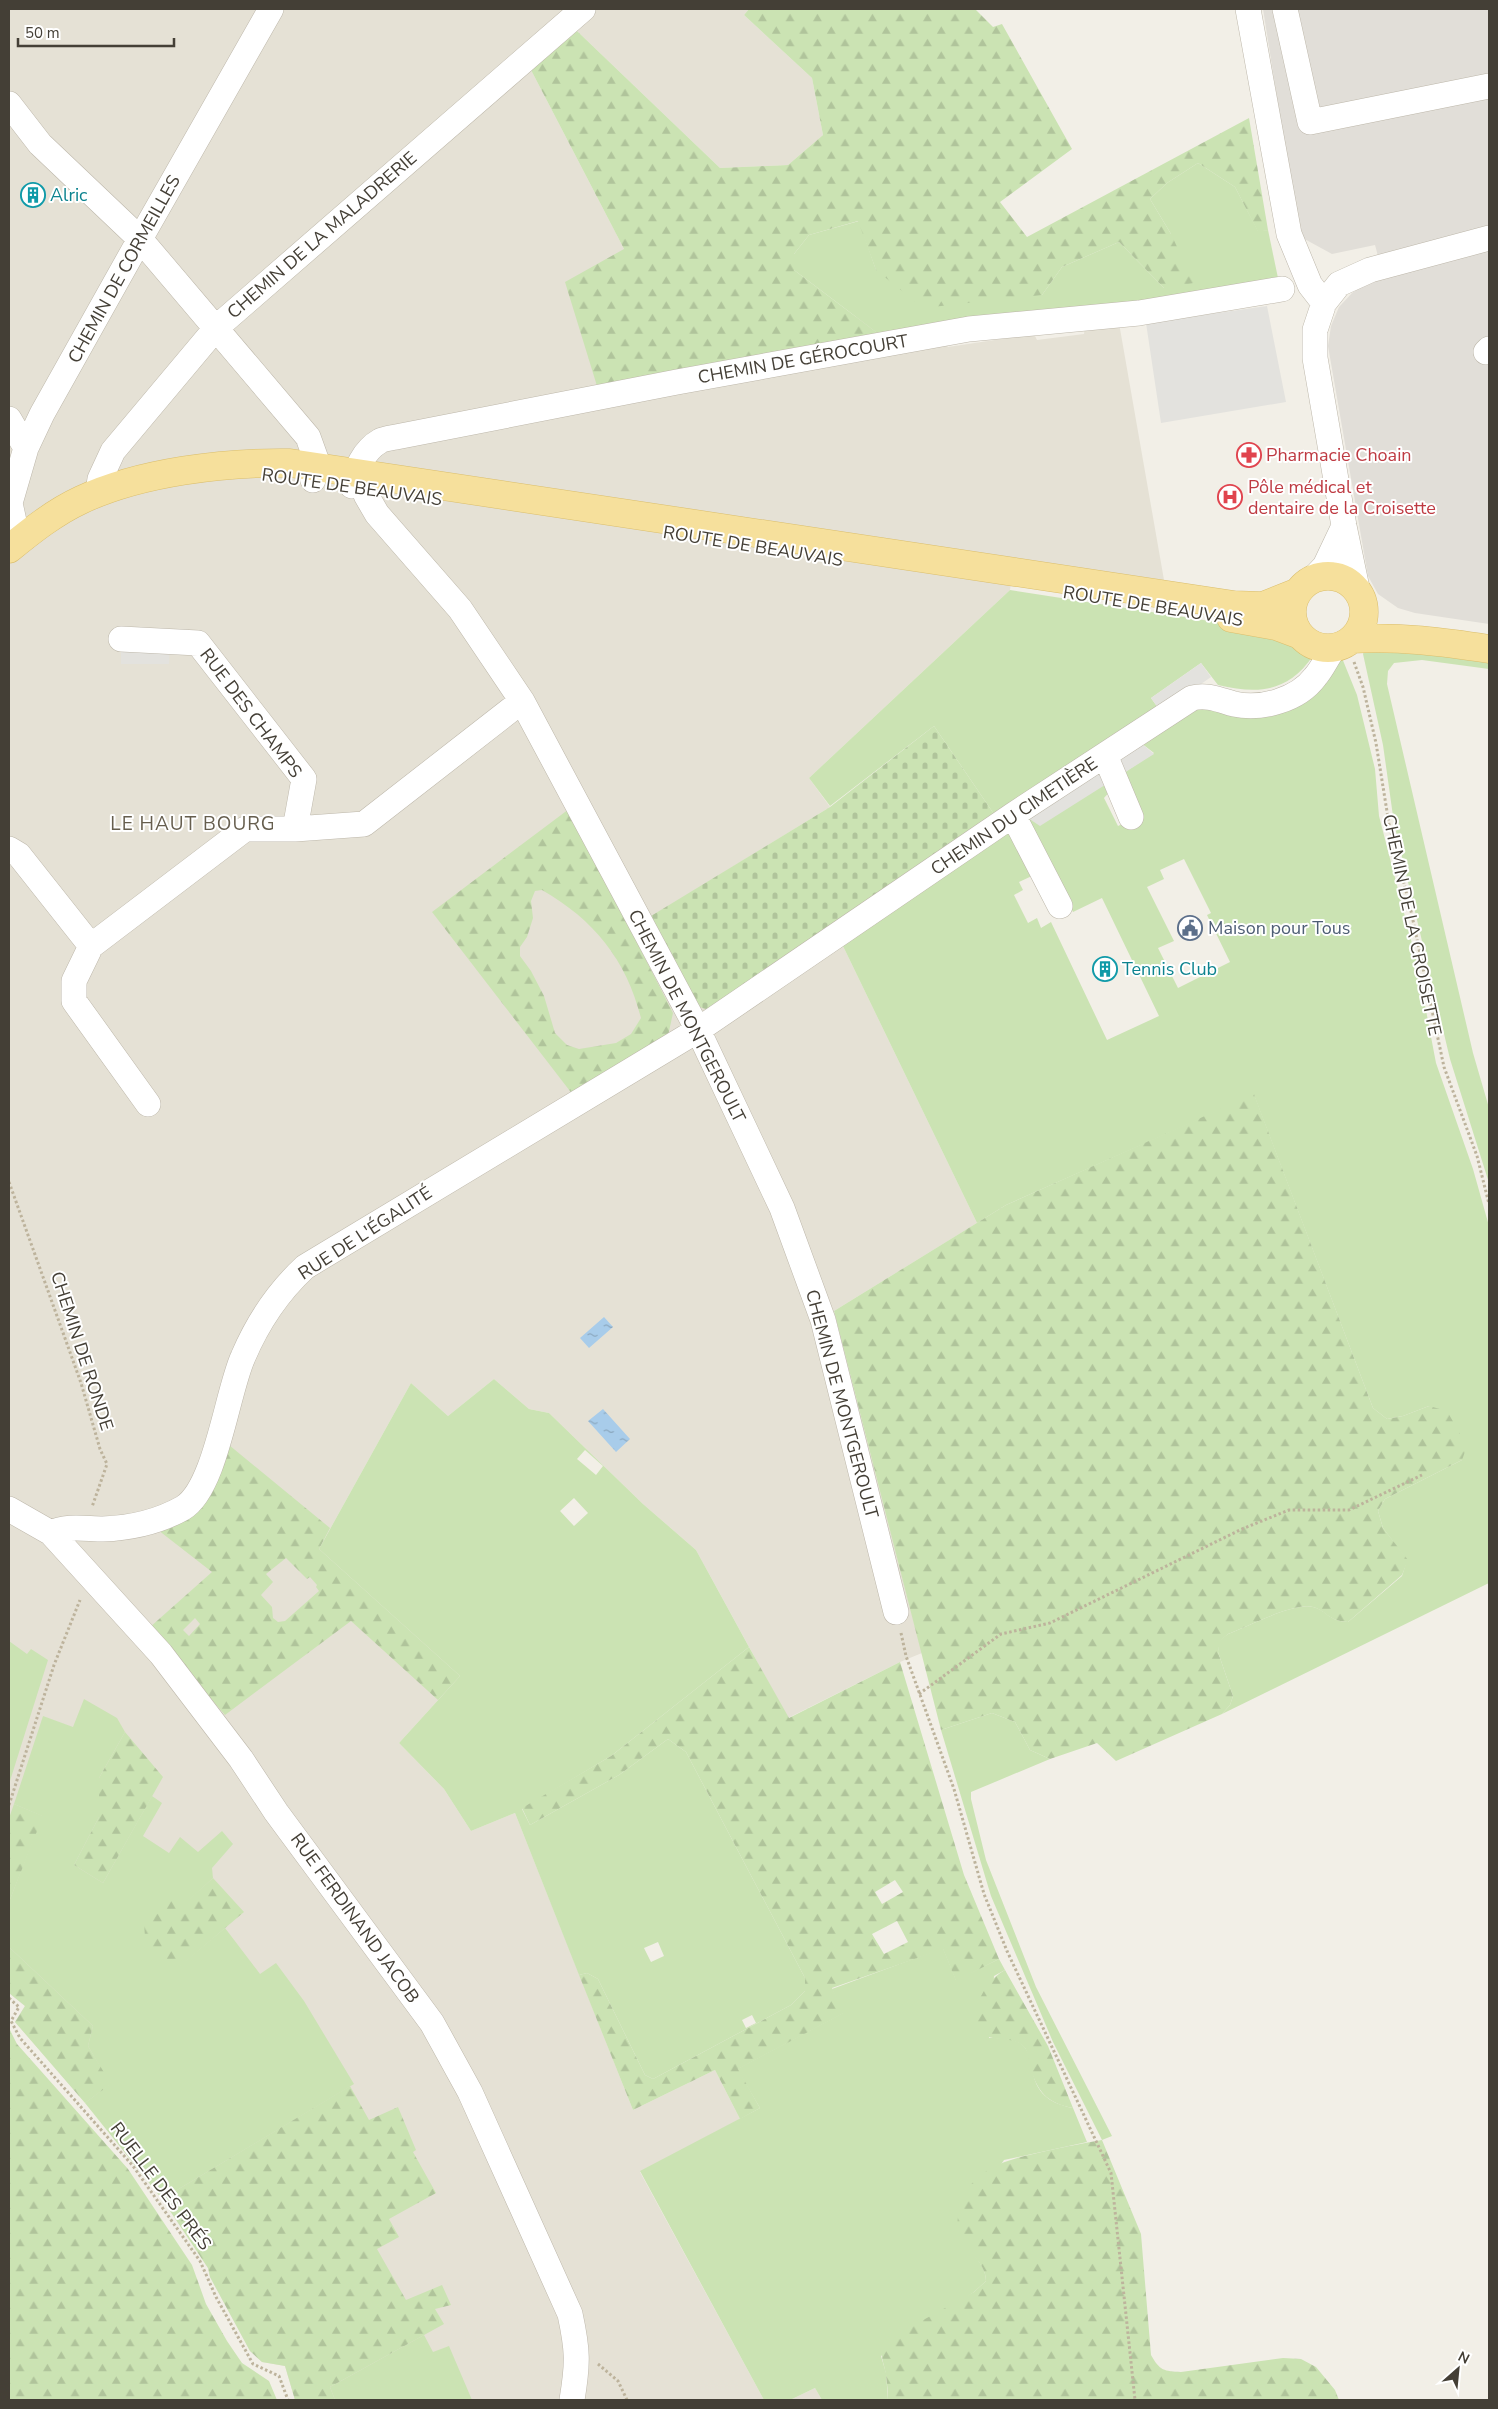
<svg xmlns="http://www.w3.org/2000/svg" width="1498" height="2409" font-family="'Nunito Sans',sans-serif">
  <defs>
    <pattern id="forest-firs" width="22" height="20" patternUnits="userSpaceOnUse" patternTransform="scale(1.25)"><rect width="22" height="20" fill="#cbe3b3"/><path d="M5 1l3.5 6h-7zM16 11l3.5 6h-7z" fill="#b0c49b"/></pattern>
    <pattern id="cemetery-stones" width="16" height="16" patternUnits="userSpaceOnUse" patternTransform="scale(1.25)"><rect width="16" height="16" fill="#cbe3b3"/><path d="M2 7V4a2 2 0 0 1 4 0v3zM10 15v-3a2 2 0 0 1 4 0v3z" fill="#b0c49b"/></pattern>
    <pattern id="water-ripples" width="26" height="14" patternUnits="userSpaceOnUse" patternTransform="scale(1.25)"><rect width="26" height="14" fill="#a8ccea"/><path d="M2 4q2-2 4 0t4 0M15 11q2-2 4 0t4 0" fill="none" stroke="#8aa7be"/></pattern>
  </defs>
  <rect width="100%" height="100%" fill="#f2efe7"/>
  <!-- residential -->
  <path fill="#e5e1d5" d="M9 9H749L744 15 812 78 823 135 788 165 720 168 577 31 531 70 624 249 946 343 948 347 1034 334 1037 340 1084 334 1085 327 1119 323 1164 580 1014 560 1010 590 809 778 830 807 651 917 842 944 977 1223 834 1311 922 1653 900 1662 788 1718 696 1550 643 1504 549 1413 529 1409 494 1379 448 1416 411 1383 319 1549 460 1676 399 1743 444 1789 471 1831 515 1813 633 2110 715 2070 740 2119 640 2172 764 2400H295L285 2366 262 2362 250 2351 210 2277 208 2268 169 2208 90 2108 15 2022 25 2006 9 1993Z
    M815 2388 822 2400H790Z"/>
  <!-- industrial -->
  <path fill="#e1ded8" d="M1263 9H1489V624L1415 613 1398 608 1378 594 1368 576 1328 346 1331 326 1339 307 1352 293 1366 284 1384 278 1375 245 1332 254 1299 236Z"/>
  <!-- green -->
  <path fill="#cbe3b3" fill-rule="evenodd" d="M1198 163 1235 187 1258 231 1268 230 1278 278 1210 297 880 335 794 270V254L809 235 859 221 876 270 1042 295 1062 267 1119 242 1164 288 1171 234 1150 199 1167 183Z
    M1010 590 1255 628 1313 656C1287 693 1258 694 1218 685L1201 663 1151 698 1161 712 996 817 934 726 830 806 809 778Z
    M1365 649 1489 660V669L1422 660 1394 663 1388 671 1387 684 1473 1053 1489 1108V1183L1450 1059 1394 823 1383 745 1363 654Z
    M1342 658 1357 695 1375 769 1379 816 1417 963 1436 1063 1473 1169 1489 1226V1583L1222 1714 1230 1705 1233 1696 1218 1652 1219 1641 1228 1634C1247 1627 1294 1602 1313 1607 1328 1611 1328 1621 1348 1622L1402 1576 1407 1560 1383 1528 1378 1511 1385 1499 1462 1460 1429 1406 1403 1416 1387 1419 1373 1408 1254 1095 1006 1205 977 1223 842 944 1006 833 1014 836 1034 875 1019 882 1023 890 1014 895 1028 923 1037 918 1041 928 1051 922 1107 1040 1159 1016 1102 898 1073 912 1025 816 1108 783 1112 789 1104 798 1118 826 1139 816 1122 774 1154 753 1141 743 1195 705 1318 691ZM1184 859 1211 913 1207 915 1230 962 1178 988 1158 948 1174 941 1147 887 1164 879 1160 870Z
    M494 1379 529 1409 549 1413 643 1504 696 1550 749 1647 611 1756 522 1809 530 1825 619 1775 668 1739 686 1752 805 1978V1991L791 2005 653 2079 645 2075 598 1979 587 1973 579 1975 515 1813 471 1831 444 1789 399 1743 460 1676 319 1549 411 1383 448 1416ZM585 1450 603 1466 596 1475 577 1459ZM574 1498 588 1513 574 1526 560 1511ZM658 1942 664 1956 651 1962 644 1948ZM752 2015 756 2023 746 2028 742 2020Z
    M9 1641 27 1654 31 1649 48 1660 10 1781Z
    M84 1699 117 1718 125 1732 99 1778V1817L74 1865 103 1883 152 1796 162 1803 143 1836 169 1853 180 1837 198 1852 222 1831 233 1844 212 1868 213 1878 186 1903 171 1973 225 1928 260 1974 276 1963 304 2001 354 2084 162 2199 85 2103 110 2084 88 2046 93 2026 9 1947V1902L42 1816 14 1804 43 1716 73 1727Z
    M992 1713 1015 1722 1030 1750 1050 1759 971 1792V1799L986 1860 1036 1987 1112 2136 1102 2140 1053 2042 991 1896 941 1730Z
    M943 1948 956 1980 999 1959 1005 1970 994 1976 989 2038C998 2038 1011 2038 1020 2043 1042 2058 1018 2097 1073 2108L1087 2142 1004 2160 958 2228C962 2248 986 2260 986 2281L974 2292 881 2356 886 2373 888 2400H822L815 2388 790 2400H764L640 2171 760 2108 737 2069 843 2013 832 1989Z
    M424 2335 433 2352 449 2346 472 2400H335L330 2387Z"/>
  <!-- forest -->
  <path fill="url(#forest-firs)" fill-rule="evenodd" d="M749 9H975L993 27 1002 24 1072 149 1000 202 1027 237 1249 118 1268 230 1258 232 1235 187 1198 163 1167 183 1150 199 1171 234 1194 283 1164 288 1119 242 1062 267 1042 295 923 308 876 270 858 221 809 235 794 254V270L880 335 597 386 565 282 624 249 531 70 577 31 720 168 788 165 823 135 812 78 744 15Z
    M569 809 673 1013 668 1036 573 1095 432 912ZM542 890C594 920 626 959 641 1018L631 1034 616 1043 579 1049 567 1045 555 1033 544 996 531 971 520 956V947L527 937 533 918 531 901 535 891Z
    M1254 1094 1373 1408 1387 1419 1403 1416 1429 1406 1447 1411 1467 1446 1462 1460 1385 1499 1378 1511 1383 1528 1408 1560 1402 1575 1348 1622C1328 1621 1327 1611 1313 1607 1294 1602 1247 1627 1228 1634L1220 1641 1218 1652 1233 1696 1230 1705 1222 1714 1116 1761 1097 1743 1050 1759 1030 1750 1015 1722 992 1713 941 1730 834 1311 1006 1205Z
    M229 1445 330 1528 319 1549 460 1676 438 1700 351 1621 225 1715 149 1628 212 1572 158 1530ZM286 1558 307 1579 310 1577 317 1585 316 1587 319 1591 285 1621 278 1622 273 1618 272 1607 261 1595 273 1582 266 1574ZM195 1618 200 1624 189 1636 183 1630Z
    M749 1647 789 1718 900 1662 964 1875 999 1959 956 1981 943 1949 832 1988 844 2013 738 2069 760 2108 740 2119 715 2070 633 2110 579 1975 587 1973 598 1979 645 2075 653 2079 791 2005 805 1991V1978L686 1752 668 1739 619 1775 530 1825 522 1808 611 1756ZM895 1880 903 1892 882 1904 875 1892ZM897 1921 908 1942 884 1954 872 1934Z
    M125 1732 163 1777 103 1883 74 1865 99 1817V1778Z
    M14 1804 43 1816 9 1902V1818Z
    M213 1878 244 1912 171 1974 146 1952 144 1922 167 1896 186 1902Z
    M9 1947 93 2026 88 2046 111 2084 85 2103 15 2022 25 2006 9 1993Z
    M1005 1970 1048 2046 1073 2108C1046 2103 1037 2091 1030 2066 1029 2060 1028 2052 1025 2048 1011 2032 983 2047 976 2024 974 2017 975 2008 978 2002 985 1988 991 1978 1005 1970Z
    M9 2028 17 2044 128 2169 192 2265 206 2304 227 2341 242 2363 269 2381 277 2400H9Z
    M350 2086 369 2120 398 2107 416 2150 413 2152 436 2193 389 2219 399 2237 377 2249 406 2300 442 2285 451 2305 435 2309 444 2324 330 2387 335 2400H295L285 2366 262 2362 250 2351 210 2277 208 2268 162 2199Z
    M1102 2140 1141 2234 1151 2355C1160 2371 1164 2371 1181 2372L1283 2358 1301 2359 1316 2367 1335 2390 1339 2400H888C888 2392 887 2383 886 2375 884 2361 877 2353 887 2340L974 2292 986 2281C986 2262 966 2252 959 2235 956 2226 958 2214 960 2205 973 2166 1011 2159 1046 2151 1064 2147 1083 2143 1102 2140Z"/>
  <!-- cemetery -->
  <path fill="url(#cemetery-stones)" d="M934 726 996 817 711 1011 697 1006 651 916 830 807Z"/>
  <!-- parking -->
  <path fill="#e3e2de" d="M1267 306 1286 402 1161 423 1146 323Z
    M121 639 170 641 169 664H121Z
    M1201 663 1211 677 1161 712 1151 698Z
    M1141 743 1154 754 1040 826 1025 816Z"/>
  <!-- water -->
  <path fill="url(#water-ripples)" d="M604 1317 613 1327 589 1348 580 1338Z
    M603 1409 630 1439 616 1452 588 1421Z"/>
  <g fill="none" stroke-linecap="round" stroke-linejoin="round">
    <defs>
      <path id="minor" d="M1248 9 1289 234 1310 285 1324 303
        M1285 9 1310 122 1489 86
        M9 104 40 144 140 239 308 437 317 462 313 480
        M1486 352 1489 349
        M9 419 26 448
        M366 475V495L377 514 460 609 522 701 698 1030 782 1208 823 1320 896 1612
        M352 486C355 470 364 450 380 441 384 439 391 438 396 437L677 382 969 329 1139 313 1282 289
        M98 492 100 479 113 451 217 327 583 9
        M21 539 15 526 10 503 26 448 42 414 140 239 271 9
        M1312 580 1325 566 1344 526
        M1358 593 1344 526 1315 358V330L1324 303 1339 284 1370 270 1489 238
        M121 639 198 643 304 779 295 829
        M1105 755 1131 817
        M1013 815 1060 906
        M9 849 19 855 91 946 245 829H295L364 824 522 701
        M91 946 74 981V1001L148 1104
        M9 1509 51 1533 161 1654 241 1759 276 1812 432 2023 470 2092 570 2314C578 2351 578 2363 572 2400
        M51 1533C67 1525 86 1529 103 1529 132 1528 158 1522 183 1508 216 1488 227 1392 243 1357 257 1324 278 1292 305 1267L698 1030 1013 815 1192 698C1207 694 1220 700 1234 704 1261 710 1298 700 1315 677 1323 668 1327 657 1335 647"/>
      <path id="major" d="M9 549C31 531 55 512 81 500 140 472 225 462 290 463L1234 605 1263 606 1298 592
        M1292 612a36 36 0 1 1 72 0a36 36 0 1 1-72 0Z
        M1231 618 1276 626 1300 635
        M1352 639C1398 636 1444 642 1489 649"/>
    </defs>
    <!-- minor casing -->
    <use href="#minor" stroke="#bdb7aa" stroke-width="26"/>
    <!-- major casing -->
    <use href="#major" stroke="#dabe6d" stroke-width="29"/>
    <!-- path -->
    <path stroke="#bdb39c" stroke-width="3" stroke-dasharray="2.5 2.5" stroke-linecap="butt" d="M1354 662 1363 687 1376 743 1389 824 1411 911 1444 1067 1477 1156 1489 1204
      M9 1182 81 1383 100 1449 107 1464 92 1507
      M901 1633 906 1656 954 1789 984 1894 1007 1951 1111 2173 1135 2400
      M919 1694 1001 1634 1050 1623 1242 1529 1289 1510H1349L1422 1475
      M9 1805 54 1665 80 1600
      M9 1998 19 2007 11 2021 20 2038 133 2166 200 2261 216 2297 253 2364 279 2376 288 2400
      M598 2364 618 2381 627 2400"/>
    <!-- minor -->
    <use href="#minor" stroke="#fff" stroke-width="25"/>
    <!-- major -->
    <use href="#major" stroke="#f6e09c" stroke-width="28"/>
  </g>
  <!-- icons -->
  <defs>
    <symbol id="building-ring" viewBox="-11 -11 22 22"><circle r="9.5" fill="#fff" stroke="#0f9aa8" stroke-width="1.5"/><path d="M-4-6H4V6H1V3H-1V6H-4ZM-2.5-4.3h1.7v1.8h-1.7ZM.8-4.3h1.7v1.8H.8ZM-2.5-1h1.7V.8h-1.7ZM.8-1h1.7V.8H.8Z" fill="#0f9aa8"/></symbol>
    <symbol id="pharmacy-ring" viewBox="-11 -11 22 22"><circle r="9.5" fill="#fff" stroke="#e0444e" stroke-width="1.5"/><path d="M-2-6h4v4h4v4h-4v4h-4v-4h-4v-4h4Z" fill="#e0444e"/></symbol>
    <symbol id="hospital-ring" viewBox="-11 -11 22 22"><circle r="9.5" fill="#fff" stroke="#e0444e" stroke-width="1.5"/><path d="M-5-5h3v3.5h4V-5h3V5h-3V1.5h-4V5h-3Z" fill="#e0444e"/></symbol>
    <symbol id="civic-ring" viewBox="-11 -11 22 22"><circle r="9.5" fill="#fff" stroke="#5c6f8a" stroke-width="1.5"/><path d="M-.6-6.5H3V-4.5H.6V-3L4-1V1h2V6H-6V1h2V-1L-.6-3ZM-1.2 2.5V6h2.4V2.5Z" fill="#5c6f8a"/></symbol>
  </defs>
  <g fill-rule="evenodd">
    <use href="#building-ring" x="19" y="181" width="28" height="28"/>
    <use href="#pharmacy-ring" x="1235" y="441" width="28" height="28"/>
    <use href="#hospital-ring" x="1216" y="483" width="28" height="28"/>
    <use href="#civic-ring" x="1176" y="914" width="28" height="28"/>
    <use href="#building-ring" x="1091" y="955" width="28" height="28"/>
  </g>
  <g text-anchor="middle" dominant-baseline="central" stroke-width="4" stroke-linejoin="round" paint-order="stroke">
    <!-- culture labels -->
    <g font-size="18" fill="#0d838f" stroke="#fff" text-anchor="start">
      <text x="50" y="195">Alric</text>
      <text x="1122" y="969">Tennis Club</text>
    </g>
    <!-- street labels -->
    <g font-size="18" fill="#443f36" stroke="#fff">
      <text transform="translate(322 235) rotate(-41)">CHEMIN DE LA MALADRERIE</text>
      <text transform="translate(124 269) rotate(-61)">CHEMIN DE CORMEILLES</text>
      <text transform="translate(803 359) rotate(-10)">CHEMIN DE GÉROCOURT</text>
      <text transform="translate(352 487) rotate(8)">ROUTE DE BEAUVAIS</text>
      <text transform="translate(753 546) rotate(9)">ROUTE DE BEAUVAIS</text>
      <text transform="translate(1153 606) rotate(9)">ROUTE DE BEAUVAIS</text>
      <text transform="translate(251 713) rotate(53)">RUE DES CHAMPS</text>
      <text transform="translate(1014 816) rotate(-34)">CHEMIN DU CIMETIÈRE</text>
      <text transform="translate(1412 925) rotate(78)">CHEMIN DE LA CROISETTE</text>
      <text transform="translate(687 1016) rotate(63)">CHEMIN DE MONTGEROULT</text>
      <text transform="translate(365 1233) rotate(-33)">RUE DE L'ÉGALITÉ</text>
      <text transform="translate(82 1351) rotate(72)">CHEMIN DE RONDE</text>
      <text transform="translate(842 1404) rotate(75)">CHEMIN DE MONTGEROULT</text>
      <text transform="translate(355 1918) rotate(54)">RUE FERDINAND JACOB</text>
      <text transform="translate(161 2186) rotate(53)">RUELLE DES PRÉS</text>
    </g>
    <!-- health labels -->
    <g font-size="18" fill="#be3a42" stroke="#fff" text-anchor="start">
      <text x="1266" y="455">Pharmacie Choain</text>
      <text x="1248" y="487">Pôle médical et<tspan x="1248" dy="21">dentaire de la Croisette</tspan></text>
    </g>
    <!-- service labels -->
    <g font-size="18" fill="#4e5e75" stroke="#fff" text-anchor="start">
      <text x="1208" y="928">Maison pour Tous</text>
    </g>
    <!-- neighbourhood labels -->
    <g font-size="19" letter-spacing="1" fill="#665e4e" stroke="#fff">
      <text x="193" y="824">LE HAUT BOURG</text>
    </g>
  </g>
  <!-- border -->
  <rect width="1498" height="2409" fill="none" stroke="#443f36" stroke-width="20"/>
  <!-- north arrow -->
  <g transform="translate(1458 2369) rotate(27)" stroke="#ffffff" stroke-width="4" paint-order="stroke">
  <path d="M0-4L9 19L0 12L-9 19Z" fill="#443f36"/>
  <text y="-8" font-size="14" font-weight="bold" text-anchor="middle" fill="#443f36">N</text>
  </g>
  <!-- scale -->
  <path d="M18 38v8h156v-8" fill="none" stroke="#443f36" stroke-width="2.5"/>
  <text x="25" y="38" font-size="15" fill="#443f36" stroke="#ffffff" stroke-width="4" paint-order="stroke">50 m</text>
</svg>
